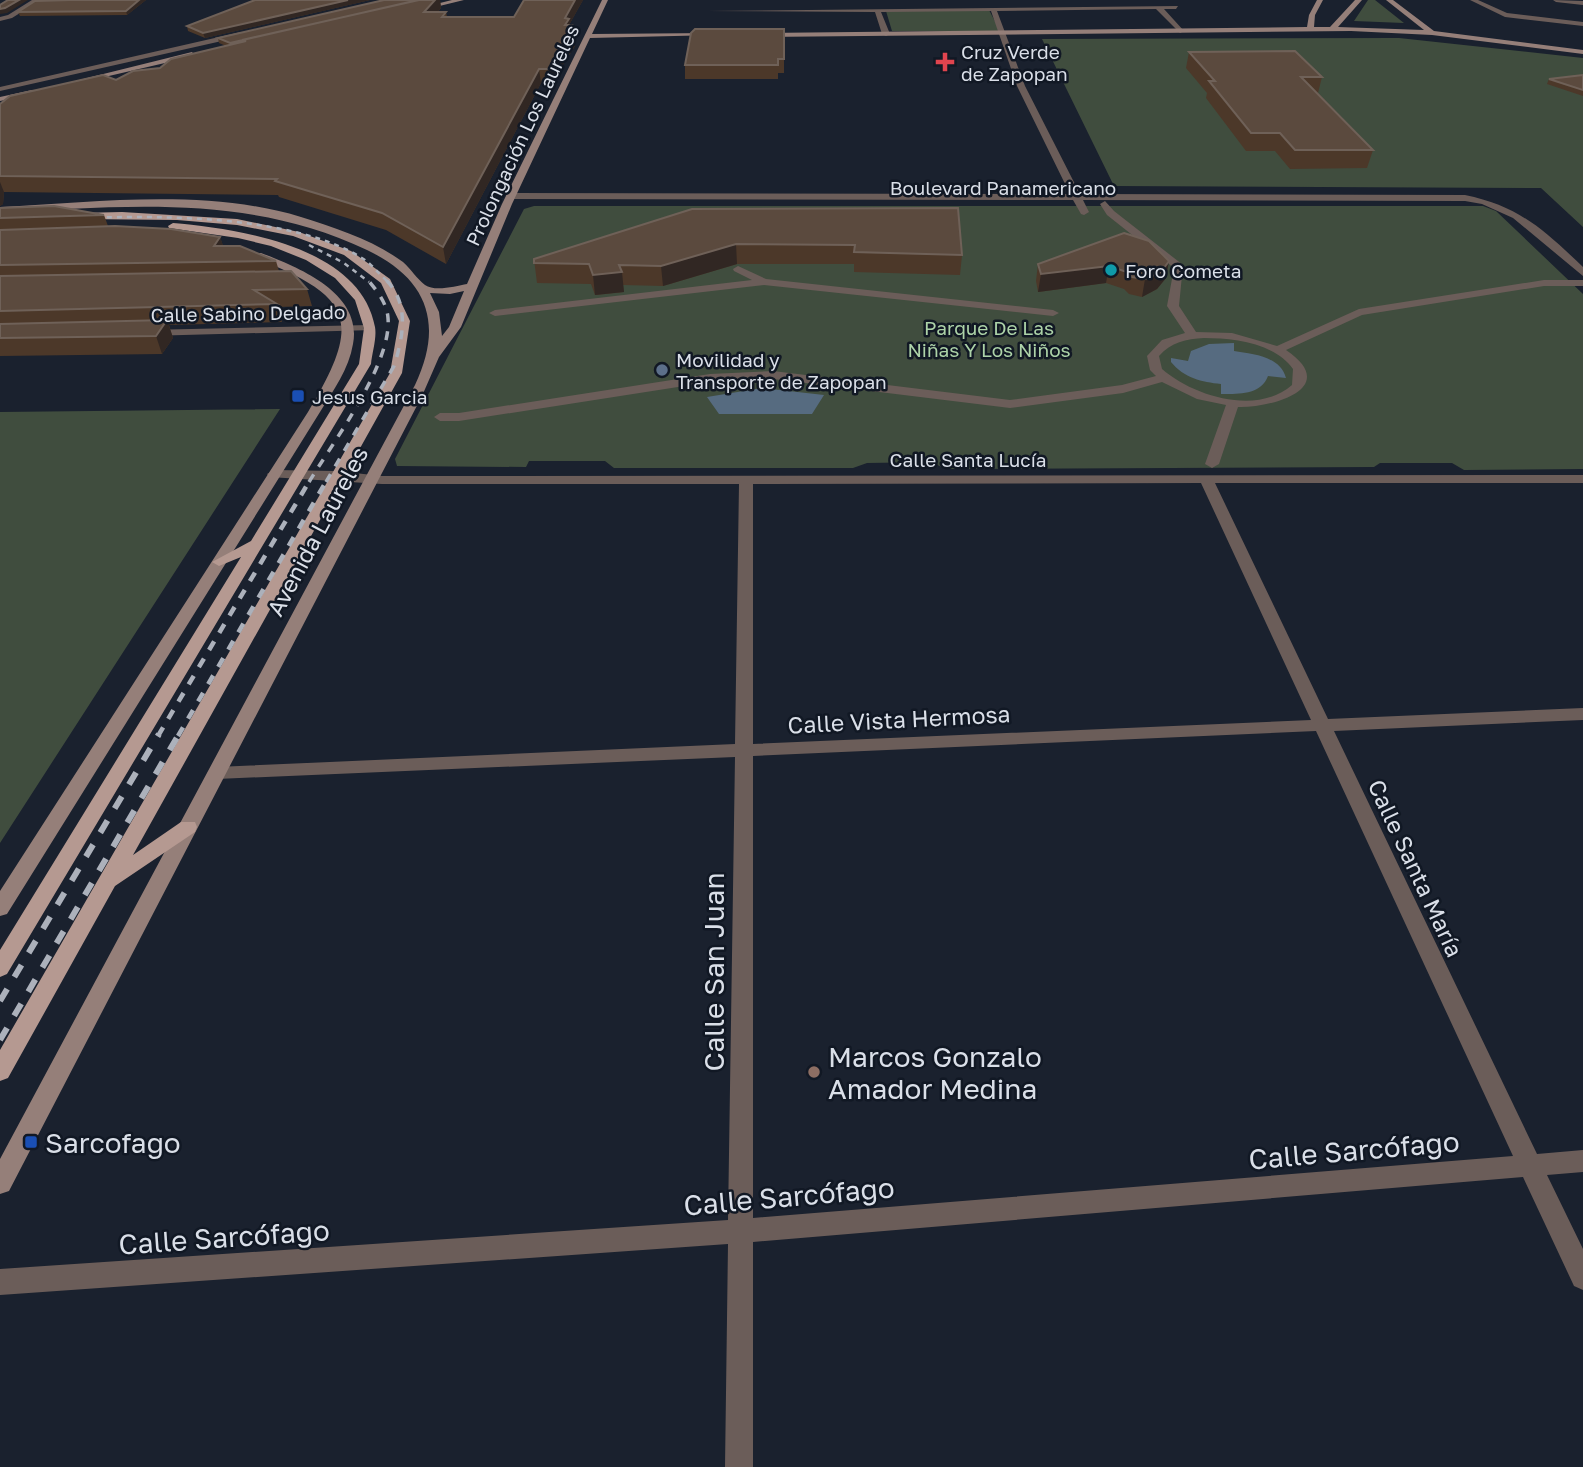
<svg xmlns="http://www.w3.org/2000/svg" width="1583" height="1467" font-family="'Golos Text',sans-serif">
  <rect width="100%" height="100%" fill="#1a212e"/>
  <!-- green -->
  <path fill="#404d3e" d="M1368 0H1375L1404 23 1354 21Z
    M989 10 1000 31H892L886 11Z
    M1399 38 1583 58V227L1541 188 1114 186 1042 39Z
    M534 206H1483L1496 211 1583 294V469L1464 470 1452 463H1380L1374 467 945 469 932 462 867 463 853 468H614L605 461H529L526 467 397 466 395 459 524 209Z
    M280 409 0 843V412Z"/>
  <!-- water -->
  <path fill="#566b80" d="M1234 343V351C1253 354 1280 356 1286 378L1268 376C1261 395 1239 394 1221 394V384C1202 382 1184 378 1171 362V358L1188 361 1191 351 1209 344Z
    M762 388 824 395 812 414H719L707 397Z"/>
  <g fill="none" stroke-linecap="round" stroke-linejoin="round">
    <!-- street -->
    <path fill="#6b5d59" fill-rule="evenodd" d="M32 0H115L36 3 12 18 0 21V17L8 15Z
      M1470 0H1478L1507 13 1583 22V26L1505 17Z
      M1553 0 1583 1V5L1556 2Z
      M1178 6 1176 9H1164L1184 31 1180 33 1156 9 997 11 1025 86 1080 194 1465 195C1519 206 1544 230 1583 267V276L1513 218 1482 204 1465 201 1083 200 1089 212 1084 215 1081 214 1073 200 511 199 506 196 511 193 1070 194 1017 86 991 11 881 12 890 34 886 36 882 34 875 12 707 11Z
      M241 32 244 36 0 91V87Z
      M1105 201 1114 211 1183 265 1179 306 1196 332 1232 333 1277 346 1359 309 1544 280H1583V286H1544L1362 315 1286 350C1342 388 1272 408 1238 407L1219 464 1212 468 1205 464 1226 405 1197 399 1162 382 1123 393 1010 408 773 379 710 382 459 421H440L434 417 440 413H459L710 374 773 371 1010 400 1122 385 1156 376 1150 370 1147 356 1162 340 1185 333 1167 306 1174 268 1107 215 1100 204ZM1204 338C1233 338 1275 343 1293 369L1292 385C1257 416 1193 396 1162 369L1159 356C1171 342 1186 339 1204 338Z
      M738 266 766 279 1053 310 1059 313 1053 316 764 285 495 316 489 313 495 310 752 280 734 271 733 269Z
      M370 325 374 326V330L147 336 141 333 147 330Z
      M274 470 336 471 382 476 1583 475V483H1215L1328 719 1583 708V720L1334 731 1537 1154 1583 1150V1172L1547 1175 1583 1249V1290L1574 1286 1523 1177 753 1242V1467H725L728 1244 0 1295V1269L728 1220 735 757 217 779 211 778 208 773 211 768 217 767 735 744 739 484H382L269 477 267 474ZM1201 483 1311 720 753 744V484ZM1316 731 1513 1156 753 1218V756Z"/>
    <!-- secondary -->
    <path fill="#957f79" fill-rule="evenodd" d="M452 0H464L419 11 416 9Z
      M602 0H608L592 34 713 33 717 35 590 38 512 204 461 327 439 357 422 396 9 1191 0 1194V1159L415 385C444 324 428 279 367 250 249 194 126 206 0 213V207C98 202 206 188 301 217 336 228 373 240 403 262 411 269 417 279 425 285 435 292 456 286 467 284L502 204ZM464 291 449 327 442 336 439 312 430 293 450 294Z
      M1317 0H1323L1315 15 1314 27H1330L1355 0H1362L1338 27 1424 30 1386 0H1393L1434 31 1583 50V54L1432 35 1351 31 762 37 758 35 762 33 1307 27 1309 15Z
      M192 52 195 56 83 82 79 80Z
      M32 90 35 94 0 101V97Z
      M253 253H261C298 267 363 293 353 344 349 369 333 391 320 412L7 914 0 916V891L308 412C363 321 354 296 253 257Z"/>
    <!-- primary -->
    <path fill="#b59991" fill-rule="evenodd" d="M122 212 237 219 299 232 351 251 390 279 410 321 402 373 133 855 181 822H195L197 827 195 832 115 886 8 1078 0 1081V1050L390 373 399 321 381 283 344 255 293 236 237 225 177 220 80 219 75 216 80 213Z
      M173 223C239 229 360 246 375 327 377 338 372 353 371 364L7 974 0 977V950L241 557 219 566 212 562 251 541 359 364 364 328 355 300 335 278 306 260 271 246 238 238 169 228 168 226Z"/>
    <!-- rail-far3 -->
    <path stroke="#acb1bb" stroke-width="2.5" stroke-dasharray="5 5" stroke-linecap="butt" d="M87 218C164 215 299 216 365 260 373 266 380 275 388 282
      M309 245 344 263 369 282"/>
    <!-- rail-far2 -->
    <path stroke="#acb1bb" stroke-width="3.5" stroke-dasharray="9 9" stroke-linecap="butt" d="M309 482C333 442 392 364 388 318 387 303 377 291 368 280
      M326 482 394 366C403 338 410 303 386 280"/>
    <!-- rail-far1 -->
    <path stroke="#acb1bb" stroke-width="4.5" stroke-dasharray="10 10" stroke-linecap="butt" d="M158 736 310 480
      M178 736 327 480"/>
    <!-- rail -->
    <path stroke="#acb1bb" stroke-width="6" stroke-dasharray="14 14" stroke-linecap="butt" d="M0 1001 159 734
      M0 1040 179 734"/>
  </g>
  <!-- wall -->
  <path fill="#4c3829" d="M70 0H146L127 15 20 16 18 12Z
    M255 0H370L205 38 188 31 187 26Z
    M440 0 441 8 438 12H446L447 17H514L583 0 569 25H572L575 46 551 83H541L446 264 386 230 279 197 278 195 4 192 3 204 0 206V104L116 80 160 68 226 46 219 43 218 38Z
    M784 29V73H778V79H685V65Z
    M1189 52 1322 77 1318 93 1373 150 1367 168 1290 169 1275 151H1246L1206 98 1207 93 1186 68Z
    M1583 75V96L1547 84 1549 79Z
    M0 208 104 215 108 226 220 237 223 246 276 261 279 271 307 289 312 306 278 307 282 322 169 325 173 338 162 354 0 356Z
    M692 209 962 255 960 275 854 272V264H737L663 286 623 285 624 292 595 295 591 284 537 283 534 259Z
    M1124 233 1166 278 1157 289 1142 297 1129 294 1124 289 1106 283 1038 292 1036 281 1038 264Z"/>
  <!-- shaded-wall -->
  <path fill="#312723" d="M19 0H28L7 13 0 14V9Z
    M139 0H146L127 15 126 11Z
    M348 0H370L205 38 203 33Z
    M418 0H440L441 8 427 25Z
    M575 0H583L569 25H572L575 46 551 83 549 69 566 38 565 18Z
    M539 69 541 83 446 264 443 247Z
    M0 182 4 192 3 204 0 206Z
    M220 237 226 254 214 246Z
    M736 244 737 264 663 286 661 266Z
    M1169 261 1166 278 1157 289 1142 297 1145 279Z
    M1109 266 1106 283 1038 292 1041 274Z
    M622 272 624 292 595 295 593 275Z
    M167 320 173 338 162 354 156 336Z"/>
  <!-- building -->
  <path fill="#5b4a3e" stroke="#6f6158" stroke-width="2" d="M8 0H19L5 8 0 9V5Z
    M70 0H139L126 11 18 12 35 1Z
    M255 0H348L203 33 187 26Z
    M384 0H418L230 43 218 38Z
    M419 0H435L424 12H446L442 17H514L524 0H575L565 18 569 19 565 25H572L568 33H573L549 69H539L443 247 382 213 275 181 277 179 0 176V104L10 96 103 75 116 80 133 71 160 68 171 59 246 41 242 40Z
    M695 29H784V59H778V65H685L691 33Z
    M1295 51 1322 77H1301L1373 150H1295L1280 133H1251L1209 81H1215L1189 52Z
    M1583 75V90L1549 79Z
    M54 206 104 215 0 218V208Z
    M958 208 962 255 854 252 855 245 736 244 661 266 619 265 622 272 593 275 589 264 534 263V259L692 209Z
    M115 226 171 229 220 237 214 246H240L276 261 0 265V230Z
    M1124 233 1149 241 1169 261 1161 272 1145 279 1132 277 1127 272 1109 266 1041 274 1038 264Z
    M291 271 307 289 254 290 277 304 0 311V276Z
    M167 320 156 336 0 338V324Z"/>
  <!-- markers -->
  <path fill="#e0444e" stroke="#111824" stroke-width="2.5" d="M941.5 51.5h7v7h7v7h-7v7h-7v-7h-7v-7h7z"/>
  <circle fill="#0f9aa8" stroke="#111824" stroke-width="2.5" cx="1111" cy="270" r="7"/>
  <circle fill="#5c6f8a" stroke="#111824" stroke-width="2.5" cx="662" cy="370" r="7"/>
  <g fill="#1a4fb4" stroke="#111824" stroke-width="2.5">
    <rect x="291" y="389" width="14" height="14" rx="3.5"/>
    <rect x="24" y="1135" width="14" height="14" rx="3.5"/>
  </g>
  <circle fill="#8d6e63" stroke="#111824" stroke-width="2.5" cx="814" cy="1072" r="7"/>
  <g text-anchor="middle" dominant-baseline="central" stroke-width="5" stroke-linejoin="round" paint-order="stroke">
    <!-- far-poi labels -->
    <g font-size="19" fill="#dadfe8" stroke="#111824" text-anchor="start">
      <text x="961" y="51">Cruz Verde<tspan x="961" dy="22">de Zapopan</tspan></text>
      <text x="1125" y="270">Foro Cometa</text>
      <text x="676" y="359">Movilidad y<tspan x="676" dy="22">Transporte de Zapopan</tspan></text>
      <text x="312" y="396">Jesus Garcia</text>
    </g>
    <!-- far-street labels -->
    <g font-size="19" fill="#dadfe8" stroke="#111824">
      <text transform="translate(522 135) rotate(-65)">Prolongación Los Laureles</text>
      <text x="1003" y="187">Boulevard Panamericano</text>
      <text transform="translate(248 313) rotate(-1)">Calle Sabino Delgado</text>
      <text x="968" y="459">Calle Santa Lucía</text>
    </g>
    <!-- far-park labels -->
    <g font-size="19" fill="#add3a8" stroke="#111824">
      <text x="989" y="327">Parque De Las<tspan x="989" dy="22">Niñas Y Los Niños</tspan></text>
    </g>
    <!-- street labels -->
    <g font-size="23" fill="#dadfe8" stroke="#111824">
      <text transform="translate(317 531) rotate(-62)">Avenida Laureles</text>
      <text transform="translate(899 719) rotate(-3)">Calle Vista Hermosa</text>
      <text transform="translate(1416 868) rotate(65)">Calle Santa María</text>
    </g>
    <!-- near-street labels -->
    <g font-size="28" fill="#dadfe8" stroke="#111824">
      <text transform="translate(713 972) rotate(-90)">Calle San Juan</text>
      <text transform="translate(1354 1150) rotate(-5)">Calle Sarcófago</text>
      <text transform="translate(789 1196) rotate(-5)">Calle Sarcófago</text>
      <text transform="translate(224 1237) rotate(-4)">Calle Sarcófago</text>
    </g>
    <!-- near-poi labels -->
    <g font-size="28" fill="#dadfe8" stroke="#111824" text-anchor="start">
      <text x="828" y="1056">Marcos Gonzalo<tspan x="828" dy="32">Amador Medina</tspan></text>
      <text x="45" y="1142">Sarcofago</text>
    </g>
  </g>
</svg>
